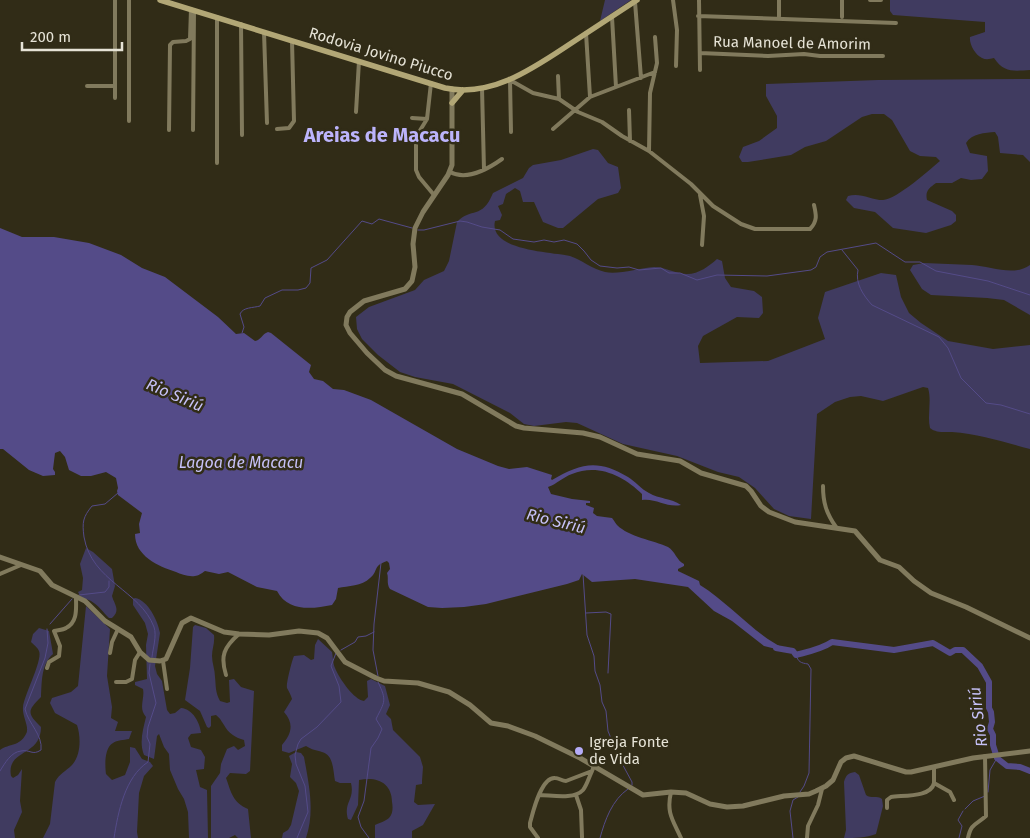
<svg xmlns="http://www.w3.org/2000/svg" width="1030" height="838" font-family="'Fira Sans',sans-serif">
  <rect width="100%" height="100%" fill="#312c17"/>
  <!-- green -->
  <path fill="#403b60" d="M605 0H631L600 21Z
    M890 0H1030V70C1014 71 1004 73 994 58 990 59 986 60 982 58 975 55 969 44 970 37L985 32V22L893 15 890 11Z
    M1030 79V162L1023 155 1000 153 998 137 995 132C985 133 972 133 966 143L970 153 987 156 988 171 982 179 971 180 961 178 952 183H936C929 188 925 191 927 200L952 211 956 215V221L951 225 926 233 893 228 875 212 854 208 846 200 848 196C860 192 871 200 883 200 897 199 928 171 940 161L936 157 920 156 910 151 892 120 884 114H872L862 117 826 141 805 147 791 155 748 162H742L739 157 743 147 759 141 777 128V116L766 96V84L878 80Z
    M593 149 598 150 608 163 618 167 621 188 618 193 598 199 563 228H558L543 222 534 202H523L520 191 515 188 506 194 503 204 498 206 502 215 500 220 495 221C488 251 553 252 570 256 582 260 592 269 605 272 618 275 639 268 654 267 665 267 676 274 687 274 699 274 709 266 717 259L722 261 725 278 731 287 754 291 762 297 763 313 759 318 737 317 703 336 698 346 700 363 768 361 825 339 818 318 825 292 881 273 896 275 901 297 909 313 921 323 948 341 993 349 1030 345V449C1004 442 979 434 952 432 944 432 936 433 930 428 927 415 932 401 928 388L923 387 883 401 861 396 850 397 835 402 817 414 811 519 789 516 774 509 755 488 739 477 718 472 677 456 623 444 577 423 566 422 534 426 524 424 510 413 453 384 415 377 400 372 378 355 362 339 357 329 356 317 369 307 415 290 424 280 444 271 449 261 457 222C471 207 482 220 493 193L523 178 529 168 533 165 561 160Z
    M924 263C940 264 956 264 972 265 990 266 1014 277 1030 265V315L1004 300 987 298 931 295 922 289 910 270 913 265Z
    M86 548 93 552 112 569 115 586 112 596C114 604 121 610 112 618H109C103 612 98 605 91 601 85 598 81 599 78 592L82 590 83 578 80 564Z
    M135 598C148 600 158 621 160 633L155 666 157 674 162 681 167 710 170 714 175 713 181 708C193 709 200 723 201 733L191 734 188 738 191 747 201 750 205 757 204 769 196 770 200 787 207 790 208 838H189L188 812 184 799 178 789 170 770 169 754 164 747 159 734 157 736 154 759 144 755C139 742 143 730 146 717 138 708 145 699 143 689L135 685V682L147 679 146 645 148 634 145 623 133 605V599Z
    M86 606 110 629 107 676 112 707 111 718 118 722 115 731H132L129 739C124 740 117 740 113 743 104 748 105 766 106 774L112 780 125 775 130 762V747L135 748 142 759 150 762 153 766 144 776 139 793 137 832 138 838H43L50 824 55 782C59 774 66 771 72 765 81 755 81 737 77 725L55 713 50 703 52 698 71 692 78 686Z
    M195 625 206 628 214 635C215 643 212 649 212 656 212 663 215 670 215 677 216 686 215 692 220 701L227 703 230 702 229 680 234 679 241 687 254 691 250 771 246 774 230 773 226 778C231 792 233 803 248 809L251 838H238L235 835 229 838H211V786L220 773 221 764 227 749 234 746 238 750 245 746 244 740C236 738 228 733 224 725 221 721 221 719 216 715L211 716V726L209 728 207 727 200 711 185 700 190 668 193 627Z
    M39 628 49 631 53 654C41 665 42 681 41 697 27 711 27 713 41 727 41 757 6 749 11 776L13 778 18 775 22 769 20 801 22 812 14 830 15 838H0V750C10 743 19 747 26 734 30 727 22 717 23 707 24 695 43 660 39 651 38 648 34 645 31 642L33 634Z
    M318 639 332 652C333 657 333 664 335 668 339 678 354 700 364 701L368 697 367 681 371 679 385 686 390 705 386 714 391 719 393 730 420 757 423 767 422 781V784L416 785 414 802 418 805 435 804 423 825 412 831V838H375V825C379 823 386 821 389 818 393 814 393 807 392 802 392 783 377 776 359 780L358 805 351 820 348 819C343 802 355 800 351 783H340L335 781C333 771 334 755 322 752 316 750 312 750 306 746L289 753 282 751V745C292 734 294 723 284 712L292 699C291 695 289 692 287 688 286 684 292 660 294 656L304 655 311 660 314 659 315 645Z
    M296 752 301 753 304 757C309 785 315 811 306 838H282L283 833 288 830 291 825 299 791 296 783 290 777 292 764 289 756Z
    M855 772 859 775 866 795C871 799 877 795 882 799L883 806 876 834C866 838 855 838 844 838L846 830 844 782C846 775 848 773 855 772Z"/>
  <!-- water -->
  <path fill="#544b88" d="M0 228 22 237H54L89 243 121 255 142 268 165 277 218 317 236 334 244 333 255 341C261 340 262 334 268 332L271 333 311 365 309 372 314 379 323 381 333 389 344 390 371 400 457 449 498 466 509 469 527 467 552 475 551 479 552 480C581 463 598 459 628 477 635 481 641 489 649 493 659 499 671 498 681 505 667 508 656 498 642 500V494C624 476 598 463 572 474 563 477 557 484 548 487L551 494 572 499 590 501V503H586V505L594 508 593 513 597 516 612 518C614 520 615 523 617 525 629 537 653 540 668 547 675 551 677 561 684 564V566L678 569V571L699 581 700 585C729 603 752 632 783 648L776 649 764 646 732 621 714 611 688 587 635 579 592 582 582 574 579 580 567 584 486 604 464 607 442 608 428 607 390 589C386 583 389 578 387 573L390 569 389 563 387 561C372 566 379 571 370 578 362 586 348 586 338 588L336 599 332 605C312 609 288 612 277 591L257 587 228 572 219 574 205 571C202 573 198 576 195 576 188 577 181 574 176 572 158 566 135 556 135 534L140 533 139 524 142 513 118 495 117 491 118 488 116 478 106 472 91 476H81L69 470 65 457 60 451 55 453 53 469 55 472V475L43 476 29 470 3 449H0Z"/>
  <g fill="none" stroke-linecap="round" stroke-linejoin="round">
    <!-- stream -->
    <path stroke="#544b88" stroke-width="1" d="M418 230H424L460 221 467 222 482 227 500 230 513 239 534 242 544 240 554 242 564 240 577 244 584 251 591 260 600 266 617 268 629 267 639 270 661 268 669 273H680L697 280 717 275 767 276 811 270 816 267 820 257 827 252 876 243 905 262H920L936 271 988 281 1030 295
      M842 250 858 270C855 283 863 295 872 305L939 337 948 348 961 378 986 403 1001 405 1030 414
      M242 333 244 327 240 314C243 307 253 308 260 306L265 298 282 290H298L306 288 310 283 311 268 327 260 362 221 372 224 379 219 412 228
      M118 493 105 504 92 506C83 517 82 522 84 537 92 582 140 590 154 627 157 636 153 648 152 657
      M583 574 587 635 594 656 595 671 600 685 602 702 606 711 608 731 619 758 632 782V785
      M79 595 105 592 109 587V581
      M586 613 606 612 611 614 608 673
      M50 624 72 599
      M341 650 355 642 358 637 366 636 374 632
      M796 655C798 662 801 663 808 664L811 669 809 773 804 786 800 792
      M378 676 373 650 374 624 381 563
      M0 771C5 763 11 752 21 751 30 749 32 756 41 750 43 735 28 723 25 709L45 658 48 643 47 629
      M988 792 990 770 997 758
      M965 809 973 801 985 796
      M114 838C118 812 125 777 148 762L150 744 147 737 148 727 156 703 149 673 150 664
      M297 838 308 812 305 786 296 764 295 755 298 744 301 739 317 727 341 702 339 686 331 666 336 653
      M369 838 361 827 358 817 364 801 371 748 378 738 382 729 376 719C385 701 387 701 378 682
      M600 838C605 820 612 800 628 789
      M793 838 790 811 793 800 798 797
      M959 838 962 826 958 820 963 811"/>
    <!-- river -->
    <path stroke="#544b88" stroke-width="6" d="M776 648 793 651 796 655C807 652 822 649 832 642L894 650 933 643 950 653 955 650H963L980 666 989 682V708L991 712 992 722 990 729 993 735V745L997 758 1007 766 1020 767 1030 771"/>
    <!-- minor -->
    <path stroke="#817a5d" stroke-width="4" d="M673 0 677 30 676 66
      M699 0 700 70
      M870 0H881
      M635 2 641 78
      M698 16 896 23
      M779 16V0
      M612 17 616 87
      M842 17V0
      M241 24 242 135
      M264 32 267 123
      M586 33 590 97
      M700 53 768 56 804 54 820 56H883
      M558 76 559 99
      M510 80 533 93 559 99 578 112 602 122 622 136 649 151 691 184 713 206 741 224 755 229H810C818 221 816 214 814 205
      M510 80 511 132
      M431 83 427 119 416 137V170L419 177 434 195
      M87 86H114
      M482 88 484 170
      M115 98V0
      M629 110 630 141
      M356 112 359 61
      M412 118 427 119
      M129 121V0
      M277 129 289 128 294 121 292 41
      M553 129 590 97 655 72
      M169 130 170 45 173 42 186 41 190 39 191 9
      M193 130 194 10
      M649 151 650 93 657 63 655 37
      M217 163V17
      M450 172C467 181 488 169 502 159
      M700 195 704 216 702 245
      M823 486C823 502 826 513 836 527
      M0 574 21 565
      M110 653 112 642 118 629
      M163 661 167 689
      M47 668 49 662 59 656 60 646 54 631C58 630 63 630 66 628 78 622 76 608 76 598
      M226 675C220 656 224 647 239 634
      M116 682H126L132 679 135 660 140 652
      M934 783 950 792 954 800
      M671 792C666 813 673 820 681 838
      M539 795C551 795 574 800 583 790 587 785 589 777 592 771
      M576 795 581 810 582 837
      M887 808V800L891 797C901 795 931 798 934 783 934 778 934 772 934 767
      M538 838 530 827V823C533 812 541 777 555 778 559 778 562 781 566 781L592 771 594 766
      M807 838 808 826 818 805 822 789
      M968 838C971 823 976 825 986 816L985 756"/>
    <!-- tertiary -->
    <path stroke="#817a5d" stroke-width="5" d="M452 89V165L448 175 423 212 415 228 413 244 415 267 412 281 405 289 364 301 350 312 347 317 346 325 350 333 367 353 385 370 396 376 462 394 516 426 524 428 583 433 600 437 637 454 680 461 701 473 746 486 751 491 761 506 769 512 795 522 855 531 880 560 899 567 914 581 931 593 966 607 1030 638
      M0 557 40 571 52 585 85 601 105 621 131 637 140 652 149 660 160 661 166 659 182 623 191 618 224 632 239 634 269 635 299 631 318 633 327 638 345 662 376 678 384 681 418 683 449 692 470 705 491 723 508 726 535 736 580 758 643 795 671 792 686 793 710 804 727 807 743 806 784 796 809 794 816 791 826 786 833 780 841 762 846 758 854 756 906 772H911L973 758 1030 751"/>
    <!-- secondary -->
    <path stroke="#b2a776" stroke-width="5.5" d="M160 0 445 88C493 98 535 67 573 42 594 28 616 14 637 0
      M452 103 463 90"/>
  </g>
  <!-- markers -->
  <circle fill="#b5acf8" stroke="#312c17" stroke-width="2" cx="579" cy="751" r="5"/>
  <g text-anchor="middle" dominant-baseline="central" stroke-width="5" stroke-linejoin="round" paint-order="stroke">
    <!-- street labels -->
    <g font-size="15" fill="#e6e3d6" stroke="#312c17">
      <text transform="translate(792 43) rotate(1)">Rua Manoel de Amorim</text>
      <text transform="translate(381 54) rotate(17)">Rodovia Jovino Piucco</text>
    </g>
    <!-- poi labels -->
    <g font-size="15" fill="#e6e3d6" stroke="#312c17" text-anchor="start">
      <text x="589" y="742">Igreja Fonte<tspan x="589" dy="17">de Vida</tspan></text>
    </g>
    <!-- water labels -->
    <g font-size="16" font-style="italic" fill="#c6c1f8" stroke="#312c17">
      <text transform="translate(175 395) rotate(23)">Rio Siriú</text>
      <text x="241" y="462">Lagoa de Macacu</text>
      <text transform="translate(556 521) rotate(14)">Rio Siriú</text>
      <text transform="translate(978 717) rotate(-97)">Rio Siriú</text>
    </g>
    <!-- district labels -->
    <g font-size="20" font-weight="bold" fill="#bcb4fc" stroke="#312c17">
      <text x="382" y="135">Areias de Macacu</text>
    </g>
  </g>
  <!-- scale -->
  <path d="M22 42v8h100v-8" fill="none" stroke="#e6e3d6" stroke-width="2.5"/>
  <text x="30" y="42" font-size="15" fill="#e6e3d6" stroke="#312c17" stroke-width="4" paint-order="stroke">200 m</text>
</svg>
